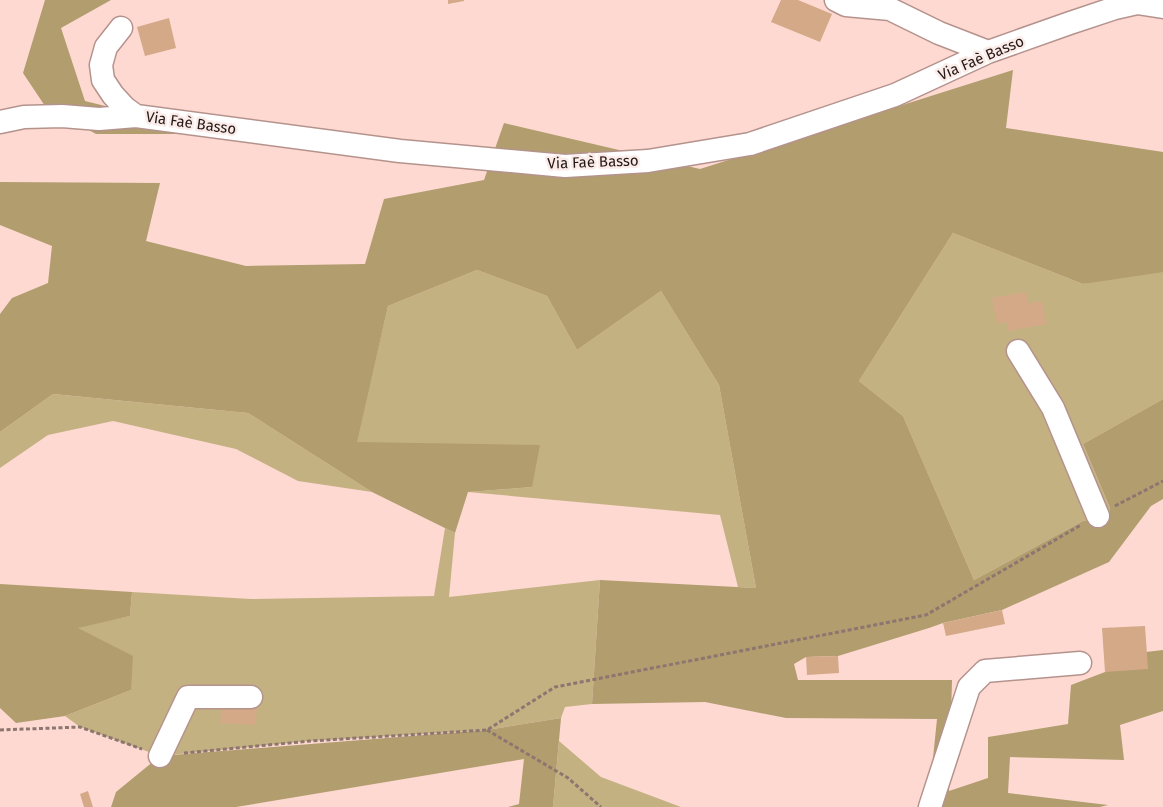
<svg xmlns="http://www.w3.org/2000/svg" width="1163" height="807" font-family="'Fira Sans',sans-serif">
  <rect width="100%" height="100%" fill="#fed9d2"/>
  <!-- green -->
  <path fill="#c4b182" d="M953 233 1083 284 1163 267V399L1083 444 1110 508 1111 515 1083 521 974 580 903 416 859 381Z
    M477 270 547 296 577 350 661 291 719 385 756 588 738 587 720 515 468 492 532 487 356 442 388 306Z
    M53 394 248 413 372 492 298 481 236 449 113 421 48 435 0 468V432Z
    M445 528 455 533 449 597 600 580 592 704 565 707 561 718 487 730 310 741 160 756 80 727 65 716 131 690 77 627 130 616 132 592 251 599 434 596Z
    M559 741 601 777 681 807H553Z"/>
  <!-- forest -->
  <path fill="#b19d6e" d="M45 0H111L61 28 85 101 218 134H96L45 106 23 73Z
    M1013 70 1006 128 1163 152V272L1083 284 953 233 859 381 903 416 974 580 1083 521 1110 515V508L1083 444 1163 399V499L1151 506 1109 562 1002 610 943 623 929 628 838 656 806 657 794 664 798 680H952L949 791 988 778V737L1068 724 1071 685 1105 672 1146 652 1163 650V711L1120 725 1124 760 1010 757 1008 793 1108 805 1100 807H928L937 719 786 718 705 702 592 704 600 580 756 588 719 385 661 291 577 350 547 296 477 270 388 306 357 442 540 445 532 487 468 492 455 533 372 492 248 413 53 394 0 432V314L12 298 48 283 52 246 0 225V182L160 183 146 241 246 266 365 264 384 199 484 180 504 123 700 169Z
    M0 584 132 592 130 616 78 628 133 656 131 690 65 716 16 723 0 708Z
    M561 718 553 807H508L519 804 524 759 236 807H111L116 792 160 756 487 730Z"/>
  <!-- building -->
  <path fill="#d4a987" d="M448 0H464V1L448 4Z
    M781 0H798L832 14 820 42 771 22Z
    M169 18 176 48 145 56 137 27Z
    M1026 292 1028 303 1042 301 1047 324 1008 331 1007 322 997 324 992 298Z
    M1002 610 1005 624 946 636 943 623Z
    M1145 626 1148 669 1105 672 1102 628Z
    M838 656 839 673 807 675 806 657Z
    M222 700 257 703 256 725 220 723Z
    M88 791 93 807H84L80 794Z"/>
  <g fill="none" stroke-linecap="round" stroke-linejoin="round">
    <defs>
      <path id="minor" d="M836 0 846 5 890 9 939 33 988 52
        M121 28 106 47 101 65 103 80 113 95 125 108 136 116
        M0 122 24 117 62 116 99 119 136 116 400 151 565 166 648 161 750 144 895 95 988 52 1070 23 1115 8 1137 3 1163 7
        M1018 351 1053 408 1098 516
        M160 756 188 697H251
        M930 807 969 687 985 671 1080 663"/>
    </defs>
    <!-- minor casing -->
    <use href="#minor" stroke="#b5938d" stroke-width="25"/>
    <!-- path -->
    <path stroke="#8d7570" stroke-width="3" stroke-dasharray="4 2.5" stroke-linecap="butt" d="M1115 506 1163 481
      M0 730 80 727 142 749
      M487 730 568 778 601 807
      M184 753 310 741 487 730 555 687 926 615 1081 525"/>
    <!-- minor -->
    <use href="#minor" stroke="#fff" stroke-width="22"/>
  </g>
  <g text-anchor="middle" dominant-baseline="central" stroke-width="5" stroke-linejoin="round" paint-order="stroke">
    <!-- street labels -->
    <g font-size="15" fill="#241815" stroke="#fbece9">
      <text transform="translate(981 58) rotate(-23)">Via Faè Basso</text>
      <text transform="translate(191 123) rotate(8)">Via Faè Basso</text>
      <text transform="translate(593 162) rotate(-2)">Via Faè Basso</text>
    </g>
  </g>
</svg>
